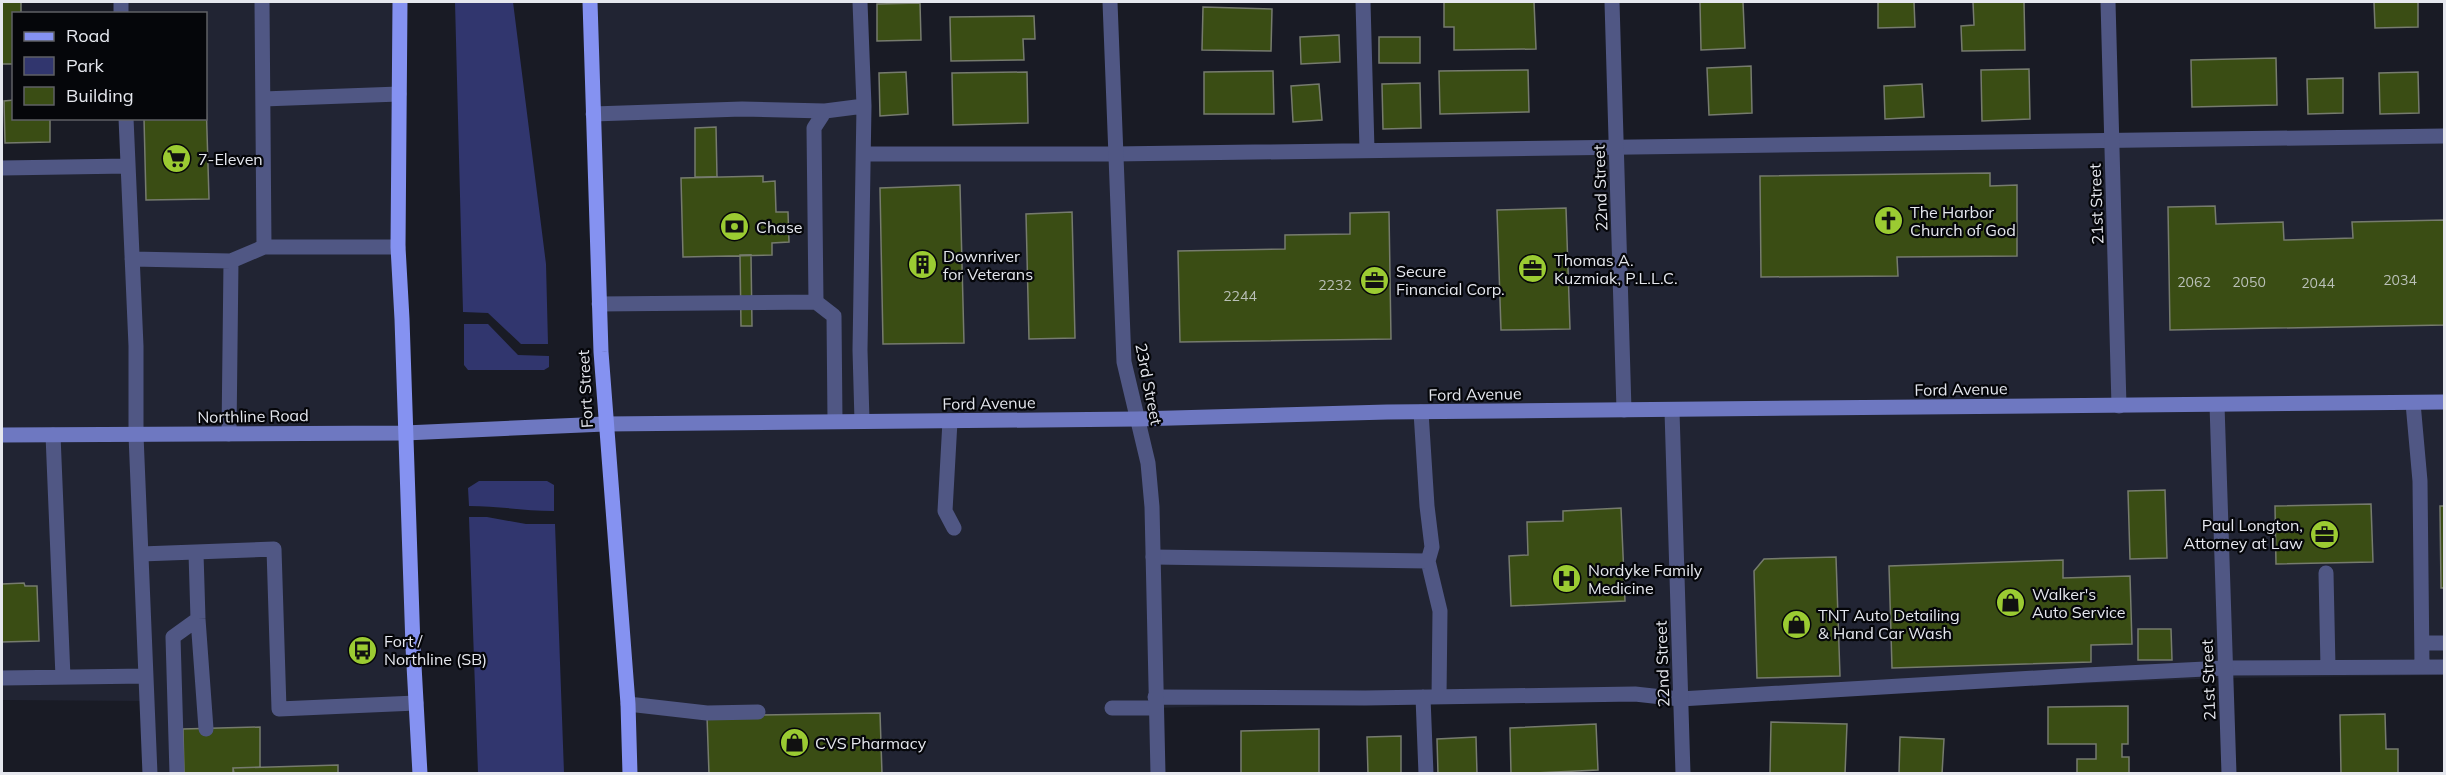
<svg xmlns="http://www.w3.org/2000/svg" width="2446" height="775" font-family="Mulish,sans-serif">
  <rect width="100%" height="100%" fill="#191b25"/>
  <!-- built -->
  <path fill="#212433" d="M121 2H400L398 247 420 773H150L147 701 2 700V168L128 166 126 119 206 118V14L121 13Z
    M590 2H860L864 154 2444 136V675L2225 678 1680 699 1635 694 1156 708 1158 773H626Z"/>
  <!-- green -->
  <path fill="#31366e" d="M455 2H513L546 264 548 344H521L488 313 463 312Z
    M464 324H488L518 355 549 356V367L544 370H468L464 365Z
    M479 481H547L554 485V511C525 511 498 506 469 506L468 488Z
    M469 517H487L526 524H555L564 773H478Z"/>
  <!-- building -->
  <path fill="#3a4d14" stroke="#767b6e" stroke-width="1.5" d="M2 2H21V14H14V64H2Z
    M1444 2H1534L1536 49 1454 50V27H1444Z
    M1700 2H1743L1745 48 1701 50Z
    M1878 2H1914L1915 27 1878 28Z
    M1973 2H2024L2025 50 1962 51 1961 26 1974 25Z
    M2374 2H2418V27L2375 28Z
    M920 3 921 40 877 41V4Z
    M1203 7 1272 9 1271 51 1202 50Z
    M1034 16 1035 39H1023L1024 60 951 61 950 17Z
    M1339 35 1340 62 1301 64 1300 37Z
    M1379 37H1420V63H1379Z
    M2276 58 2277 105 2192 107 2191 60Z
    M1751 66 1752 113 1709 115 1707 68Z
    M2029 69 2030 119 1982 121 1981 70Z
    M1528 70 1529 112 1440 114 1439 71Z
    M1273 71 1274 114H1204V72Z
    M906 72 908 114 880 116 879 73Z
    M1027 72 1028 123 953 125 952 73Z
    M2418 72 2419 113 2380 114 2379 73Z
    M2343 78V113L2308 114 2307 79Z
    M1420 83 1421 128 1383 129 1382 84Z
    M1319 84 1322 120 1293 122 1291 86Z
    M1922 84 1924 117 1885 119 1884 86Z
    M206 98 209 199 146 200 144 118H206Z
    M14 100V118H50V142L5 143 4 101Z
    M716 127 717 177H695V128Z
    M1990 173V186L2017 185V256L1897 257 1898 276 1761 277 1760 176Z
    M763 176V182L775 181 776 212H788L789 242 772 243V255L683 257 681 178Z
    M960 185 964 343 883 344 880 188Z
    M2215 206 2216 224 2283 222 2284 240 2353 238 2352 222 2444 220V325L2170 330 2168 207Z
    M1566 208 1570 329 1501 330 1497 210Z
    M1072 212 1075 338 1029 339 1026 214Z
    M1389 212 1391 339 1180 342 1178 251 1285 249V235L1350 234V213Z
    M740 255H751L752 326H741Z
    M2165 490 2167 558 2130 559 2128 491Z
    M2371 504 2373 562 2276 564 2275 506Z
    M2440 506H2444V588H2441Z
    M1621 508 1625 601 1511 606 1509 556 1528 555 1527 522 1563 521V511Z
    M1836 557 1840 676 1757 678 1754 571 1764 559Z
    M2063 560V578L2130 576 2132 644 2091 645V662L1892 668 1889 566Z
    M24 583 25 586H37L39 641 2 642V584Z
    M2138 629H2171L2172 660H2138Z
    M2128 706V744H2122V757H2129V774H2077V759H2096V744H2048V707Z
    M880 713 882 774H709L707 716Z
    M2385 714 2386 749H2398V774H2341L2340 715Z
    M1771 722 1847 724 1845 774 1770 773Z
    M1596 724 1598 770 1511 774 1510 728Z
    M260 727V767L233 768 234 773 184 774 183 729Z
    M1319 729V774H1241V731Z
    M1401 736V774H1368L1367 737Z
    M1476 737 1477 774H1438L1437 739Z
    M1900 737 1944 739 1942 774H1899Z
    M338 765V774H233V768Z"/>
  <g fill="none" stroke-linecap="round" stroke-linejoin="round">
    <!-- lane -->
    <path stroke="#505784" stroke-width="15" d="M121 2V14
      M262 2 264 247H398
      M860 2 864 106 860 350 862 421
      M1363 2 1367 150
      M263 99 399 94
      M593 114 742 109 825 111 864 106
      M126 118 136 346V435L150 774
      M864 154H1114L2444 136
      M2 168 128 166
      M132 259 231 261
      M816 302 834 316 835 421
      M599 304 816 302 814 128 825 111
      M2413 403 2420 481 2422 667
      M950 421 945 511 954 528
      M229 434 231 261 264 247
      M53 435 63 677
      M196 553 198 619 206 729
      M141 554 274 549 279 709 416 703
      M1153 557 1428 561 1432 547 1427 506 1421 412
      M1428 561 1440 611 1439 697
      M2326 573 2328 667
      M2422 643H2444
      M2 678 146 676
      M1155 697 1365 698 1635 694 1680 699 2086 675 2225 668 2444 667
      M1423 697 1426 774
      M628 704 707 713 758 712
      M1112 708H1156
      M177 774 173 637 198 619"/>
    <!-- street -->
    <path stroke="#505784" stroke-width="15" d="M1110 2 1124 362 1148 463 1152 507 1158 774
      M1612 2 1624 410
      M2108 2 2119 406
      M2217 405 2229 774
      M1672 411 1683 774"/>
    <!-- secondary -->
    <path stroke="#6e78c1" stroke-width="15" d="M2 435 405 433 605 424 1137 419 1387 412 2444 402"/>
    <!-- primary -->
    <path stroke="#8592f1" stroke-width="15" d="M400 2 398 247 402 319 413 647 420 774
      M590 2 601 352 628 704 630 774"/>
  </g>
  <!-- icons -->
  <defs>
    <symbol id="supermarket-disc" viewBox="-11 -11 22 22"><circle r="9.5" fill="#9bcb32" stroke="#05060a"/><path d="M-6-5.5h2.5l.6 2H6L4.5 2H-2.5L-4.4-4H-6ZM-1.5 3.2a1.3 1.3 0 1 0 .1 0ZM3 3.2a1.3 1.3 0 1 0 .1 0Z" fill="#111"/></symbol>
    <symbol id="church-disc" viewBox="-11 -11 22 22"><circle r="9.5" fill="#9bcb32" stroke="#05060a"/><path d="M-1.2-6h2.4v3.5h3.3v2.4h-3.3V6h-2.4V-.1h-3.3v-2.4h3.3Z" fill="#111"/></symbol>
    <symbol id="bank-disc" viewBox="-11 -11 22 22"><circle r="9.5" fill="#9bcb32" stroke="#05060a"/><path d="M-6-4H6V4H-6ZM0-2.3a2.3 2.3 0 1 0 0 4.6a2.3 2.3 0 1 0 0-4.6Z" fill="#111"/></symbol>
    <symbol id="building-disc" viewBox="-11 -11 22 22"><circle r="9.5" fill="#9bcb32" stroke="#05060a"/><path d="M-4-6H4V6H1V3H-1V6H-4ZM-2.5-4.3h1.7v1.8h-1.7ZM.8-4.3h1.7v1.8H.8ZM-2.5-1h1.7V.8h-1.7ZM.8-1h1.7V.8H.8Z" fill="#111"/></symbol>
    <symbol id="office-disc" viewBox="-11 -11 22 22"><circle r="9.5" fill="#9bcb32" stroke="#05060a"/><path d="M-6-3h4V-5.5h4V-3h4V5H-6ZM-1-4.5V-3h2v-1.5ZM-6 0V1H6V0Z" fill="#111"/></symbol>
    <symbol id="hospital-disc" viewBox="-11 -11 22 22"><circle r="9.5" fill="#9bcb32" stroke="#05060a"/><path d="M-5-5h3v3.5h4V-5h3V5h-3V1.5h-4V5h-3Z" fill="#111"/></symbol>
    <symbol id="shop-disc" viewBox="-11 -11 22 22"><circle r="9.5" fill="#9bcb32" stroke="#05060a"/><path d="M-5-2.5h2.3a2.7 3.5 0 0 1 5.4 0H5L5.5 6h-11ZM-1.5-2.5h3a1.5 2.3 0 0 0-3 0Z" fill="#111"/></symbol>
    <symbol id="bus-disc" viewBox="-11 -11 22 22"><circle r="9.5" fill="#9bcb32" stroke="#05060a"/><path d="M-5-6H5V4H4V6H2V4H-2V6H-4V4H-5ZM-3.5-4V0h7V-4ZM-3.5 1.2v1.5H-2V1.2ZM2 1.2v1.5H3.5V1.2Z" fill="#111"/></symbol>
  </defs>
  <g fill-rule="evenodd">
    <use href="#supermarket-disc" x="160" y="142" width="33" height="33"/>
    <use href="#church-disc" x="1872" y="204" width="33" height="33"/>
    <use href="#bank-disc" x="718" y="210" width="33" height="33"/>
    <use href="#building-disc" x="906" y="248" width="33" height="33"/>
    <use href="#office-disc" x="1516" y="252" width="33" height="33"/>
    <use href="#office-disc" x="1358" y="264" width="33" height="33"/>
    <use href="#office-disc" x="2308" y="518" width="33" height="33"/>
    <use href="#hospital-disc" x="1550" y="562" width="33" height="33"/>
    <use href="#shop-disc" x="1994" y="586" width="33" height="33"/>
    <use href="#shop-disc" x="1780" y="608" width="33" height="33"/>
    <use href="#bus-disc" x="346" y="634" width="33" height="33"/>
    <use href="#shop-disc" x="778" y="726" width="33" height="33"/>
  </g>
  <g text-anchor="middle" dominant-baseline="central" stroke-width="4.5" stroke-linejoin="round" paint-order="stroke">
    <!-- number labels -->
    <g font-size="14" fill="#bac0b8">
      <text x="2400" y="280">2034</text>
      <text x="2194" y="282">2062</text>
      <text x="2249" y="282">2050</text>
      <text x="2318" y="283">2044</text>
      <text x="1335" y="285">2232</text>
      <text x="1240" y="296">2244</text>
    </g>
    <!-- poi labels -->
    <g font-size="16" fill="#e5e7ee" stroke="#05060a" text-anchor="start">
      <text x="198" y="159">7-Eleven</text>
      <text x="1910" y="212">The Harbor<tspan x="1910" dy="18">Church of God</tspan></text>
      <text x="756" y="227">Chase</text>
      <text x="943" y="256">Downriver<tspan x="943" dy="18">for Veterans</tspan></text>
      <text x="1554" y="260">Thomas A.<tspan x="1554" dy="18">Kuzmiak, P.L.L.C.</tspan></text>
      <text x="1396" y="271">Secure<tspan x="1396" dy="18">Financial Corp.</tspan></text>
      <text x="2303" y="525" text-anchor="end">Paul Longton,<tspan x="2303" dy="18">Attorney at Law</tspan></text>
      <text x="1588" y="570">Nordyke Family<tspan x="1588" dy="18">Medicine</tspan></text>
      <text x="2032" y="594">Walker's<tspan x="2032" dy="18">Auto Service</tspan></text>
      <text x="1818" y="615">TNT Auto Detailing<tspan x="1818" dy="18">&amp; Hand Car Wash</tspan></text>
      <text x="384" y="641">Fort /<tspan x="384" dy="18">Northline (SB)</tspan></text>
      <text x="815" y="743">CVS Pharmacy</text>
    </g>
    <!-- street labels -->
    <g font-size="16" fill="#e5e7ee" stroke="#05060a">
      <text transform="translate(1600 188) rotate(-92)">22nd Street</text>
      <text transform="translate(2096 204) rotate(-92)">21st Street</text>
      <text transform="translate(1149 384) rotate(79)">23rd Street</text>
      <text transform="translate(585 389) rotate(-93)">Fort Street</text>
      <text transform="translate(1961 389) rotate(-1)">Ford Avenue</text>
      <text transform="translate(1475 394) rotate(-1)">Ford Avenue</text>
      <text transform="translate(989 403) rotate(-1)">Ford Avenue</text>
      <text transform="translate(253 416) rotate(-1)">Northline Road</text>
      <text transform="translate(1662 664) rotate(-92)">22nd Street</text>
      <text transform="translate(2208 680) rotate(-92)">21st Street</text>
    </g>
  </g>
  <!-- border -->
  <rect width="2446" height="775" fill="none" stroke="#e5e7ee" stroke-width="6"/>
  <!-- legend -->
  <rect x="12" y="12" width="195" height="108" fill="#05060a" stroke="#5f6065" stroke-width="1.5"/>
  <rect x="24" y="32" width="30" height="9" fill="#8592f1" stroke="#5f6065" stroke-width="1.5"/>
  <text x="66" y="42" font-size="18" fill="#e5e7ee">Road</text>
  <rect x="24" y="57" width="30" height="18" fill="#31366e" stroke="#5f6065" stroke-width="1.5"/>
  <text x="66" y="72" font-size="18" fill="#e5e7ee">Park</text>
  <rect x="24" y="87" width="30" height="18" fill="#3a4d14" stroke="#5f6065" stroke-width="1.5"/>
  <text x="66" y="102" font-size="18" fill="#e5e7ee">Building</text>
</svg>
